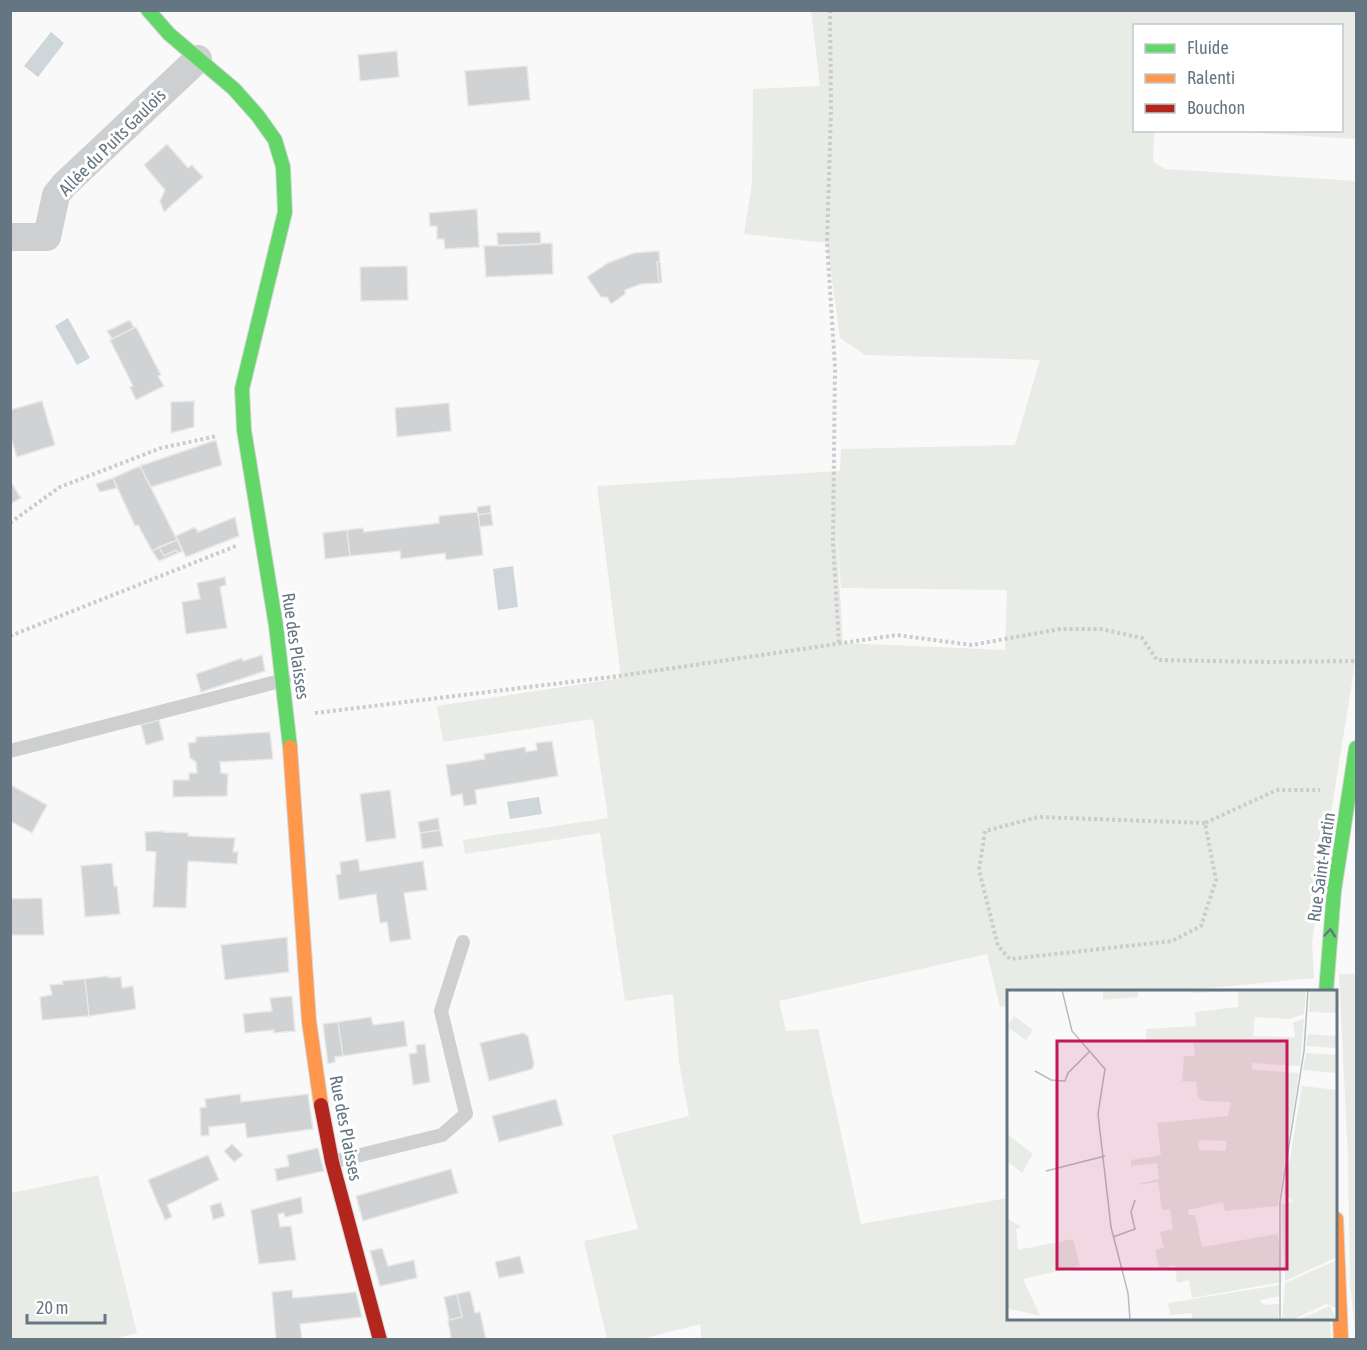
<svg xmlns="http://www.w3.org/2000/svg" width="1367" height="1350" font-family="'Asap Condensed',sans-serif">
  <rect width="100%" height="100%" fill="#f9f9f9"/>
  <!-- green -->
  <path fill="#e8ebe6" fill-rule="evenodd" d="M811 11H1356V139L1227 131 1342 130V26H1134V130L1154 131 1153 162 1166 169 1356 181V657L1320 882 1312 943 1314 978 1166 992H1008V1006L1000 1007 987 954 779 1001 786 1031 818 1029 861 1224 1008 1198V1318L1330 1319 1331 1339 702 1340 700 1324 642 1339H607L584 1241 638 1229 612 1135 689 1116 679 1062 673 994 625 1001 600 833 465 854 463 840 608 818 593 719 443 742 437 706 621 678 597 486 840 471 841 449 1015 445 1040 360 865 355 840 338 827 243 744 234 752 183 753 89 820 86ZM836 527 841 588 1007 590 1005 650 843 643Z
    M1339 974H1356V1340L1350 1284 1348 1160Z
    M98 1175 137 1333 109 1340 11 1339V1193Z"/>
  <!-- water -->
  <path fill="#ced6d9" d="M51 32 64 43 38 77 24 66Z
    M68 318 90 358 77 365 55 326Z
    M513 566 518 607 498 610 493 569Z
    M539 797 542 814 510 819 507 802Z"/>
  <!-- building -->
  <path fill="#d0d2d3" stroke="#e8e8e8" stroke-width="1.5" d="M397 51 399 77 360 81 358 55Z
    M527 66 530 100 468 106 465 71Z
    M167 144 188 168 192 165 203 177 164 212 160 201 165 190 144 165Z
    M477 209 479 247 445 249 444 239H437V226H430L429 213Z
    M540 232 541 244 498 246 497 233Z
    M552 243 553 274 486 277 484 246Z
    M659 251 660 262H657L659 283 641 284 625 290V294L611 304 607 297H601L587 277 608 263 634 253Z
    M657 262H660L662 282 659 283Z
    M407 266 408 300 361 301 360 267Z
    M130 320 134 328 112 339 107 331Z
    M136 327 161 375 158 376 164 386 136 400 130 387 133 386 110 340Z
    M42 401 55 445 17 457 10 435V410Z
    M194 401V427L171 433V402Z
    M449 403 451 431 397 437 395 408Z
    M216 440 222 465 151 487 140 466Z
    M140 466 177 540 152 551 138 525 135 526 113 478Z
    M113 478 117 488 100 492 96 484Z
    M10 481 21 498 10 504Z
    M490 505 491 513 478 515 477 507Z
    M478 512 483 555 446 560 445 553 401 559 400 551 350 556 347 530 363 528 364 532 439 523V516Z
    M491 513 493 525 480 527 478 515Z
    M235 517 239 536 186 557 176 536 195 527 198 532Z
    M347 530 350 556 325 559 323 533Z
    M177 540 182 551 178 553 176 550 164 556 159 547Z
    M159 547 164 556 176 550 178 553 159 561 152 551Z
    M225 577 226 585 220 587 227 628 186 634 182 602 200 599 197 583Z
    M262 655 265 671 201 692 196 674 242 658 243 661Z
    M159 720 164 740 146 745 141 725Z
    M270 732 273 759 220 762 221 773 228 774 227 796 173 797V780H189V773H197L196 762 190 758 188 743 196 742V737Z
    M552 741 558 776 475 790 477 804 464 806 462 794 451 796 446 765 485 759 484 754 525 747 526 752 537 750 536 743Z
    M11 785 47 805 32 833 10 821Z
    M390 790 396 838 366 842 360 794Z
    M438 818 440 830 420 833 418 822Z
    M440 830 443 846 422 849 420 833Z
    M164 831 163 832 188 833V836L235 838 233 852H238L237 864 188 861 186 908 153 907 156 852 146 851 145 832Z
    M358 859 360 871 423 861 427 890 404 893 411 939 390 942 387 922 380 923 376 894 339 900 336 875 341 874 340 862Z
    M112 863 114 886H117L120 914 85 917 81 866Z
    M42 898 44 935H10V899Z
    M287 937 289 972 225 980 221 945Z
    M108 976V978L121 977 122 988 133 986 136 1009 89 1016 85 979Z
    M85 979 89 1016 42 1020 40 997 52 995 50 985 63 984 62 981Z
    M292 996 295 1031 274 1033V1030L245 1033 243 1014 272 1011 270 998Z
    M371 1017 373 1025 404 1021 407 1046 343 1056 338 1022Z
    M338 1022 343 1056 335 1057V1062L328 1064 323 1024Z
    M523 1033 528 1036 534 1064 532 1069 489 1081 480 1043Z
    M425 1044 430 1082 413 1085 409 1054 417 1053 416 1045Z
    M240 1094 241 1102 308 1094 313 1129 247 1138 245 1123 209 1127V1135L201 1136 200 1108 206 1107 205 1099Z
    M556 1099 563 1125 499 1142 492 1116Z
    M232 1144 243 1155 234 1162 224 1151Z
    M318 1148 324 1171 277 1181 275 1169 289 1166 287 1155Z
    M208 1155 219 1180 167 1205 172 1217 165 1220 148 1180Z
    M451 1169 458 1193 363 1221 356 1196Z
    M301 1197 303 1213 285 1217 284 1213 278 1214 280 1227 291 1226 296 1260 259 1264 251 1210Z
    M221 1202 225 1216 213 1220 210 1206Z
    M382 1248 388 1266 414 1260 417 1278 380 1286 370 1251Z
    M520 1256 524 1273 499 1278 495 1262Z
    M292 1290 293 1298 356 1292 362 1317 300 1324 302 1340H276L272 1292Z
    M470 1291 475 1313 480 1312 486 1340H453L451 1338 448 1320 462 1317 457 1294Z
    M457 1294 462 1317 449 1320 444 1297Z"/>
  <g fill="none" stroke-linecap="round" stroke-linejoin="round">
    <defs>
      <path id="fast" d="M148 10 169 34 234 89 258 116 275 140 283 167 285 212 242 389 244 430 276 626 290 747
        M1326 992 1334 891 1356 748"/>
      <path id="slow" d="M290 747 309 1021 321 1105
        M1336 1219 1341 1340"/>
      <path id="jam" d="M321 1105 332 1162 380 1340"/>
    </defs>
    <!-- fast casing -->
    <use href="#fast" stroke="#d5d6d7" stroke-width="16"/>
    <!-- slow casing -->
    <use href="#slow" stroke="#d5d6d7" stroke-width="16"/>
    <!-- jam casing -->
    <use href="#jam" stroke="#d5d6d7" stroke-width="16"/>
    <!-- path -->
    <path stroke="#cbcccd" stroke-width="4" stroke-dasharray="3 3" stroke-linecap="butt" d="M830 10 831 110 827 243 835 367 833 542 839 643
      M10 523 60 487 161 448 217 436
      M10 636 236 546
      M315 713 619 676 897 635 972 645 1060 629H1101L1142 638 1157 660 1271 662 1356 661
      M1205 823 1038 817 985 831 979 870 998 946 1010 959 1172 941 1201 926 1216 880 1205 823 1277 790H1320"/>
    <!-- lane -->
    <path stroke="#cecfd0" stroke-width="14" d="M10 751 284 680
      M332 1162 442 1135 466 1114 441 1011 463 942"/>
    <!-- street -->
    <path stroke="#cecfd0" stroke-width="28" d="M10 237H47L56 195 64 185 198 59"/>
    <!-- fast -->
    <use href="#fast" stroke="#63d668" stroke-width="14"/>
    <!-- slow -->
    <use href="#slow" stroke="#ff974d" stroke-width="14"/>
    <!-- jam -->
    <use href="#jam" stroke="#b3261e" stroke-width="14"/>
  </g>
  <!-- one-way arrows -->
  <defs><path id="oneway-chevron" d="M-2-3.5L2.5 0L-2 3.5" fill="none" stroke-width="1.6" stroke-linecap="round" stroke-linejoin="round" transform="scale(1.5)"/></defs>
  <use stroke="#657683" href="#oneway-chevron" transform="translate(1330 933) rotate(-85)"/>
  <g text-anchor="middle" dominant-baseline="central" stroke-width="6" stroke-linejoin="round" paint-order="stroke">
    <!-- street labels -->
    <g font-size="18" fill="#657683" stroke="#fff">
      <text transform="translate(112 142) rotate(-45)">Allée du Puits Gaulois</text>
      <text transform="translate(296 646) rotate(82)">Rue des Plaisses</text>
      <text transform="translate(1321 867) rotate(-82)">Rue Saint-Martin</text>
      <text transform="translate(346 1128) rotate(79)">Rue des Plaisses</text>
    </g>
  </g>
  <!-- overview -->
  <g transform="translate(1007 990)">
    <rect width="330" height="330" fill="#f9f9f9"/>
    <path d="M96 0H131V7L96 10ZM184 0H299L297 24 282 29 248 27 246 46 288 47 286 33 297 28 293 76 244 73 246 80 292 83 271 216 218 221 216 212 181 220 182 225H188L195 257 271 244 275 292 185 308 182 290 170 293 168 275 152 278 148 260 157 258 153 242 166 239 163 219 155 220 151 192 128 195 152 189 150 173 124 176V170L154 165 150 133 221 126 224 112 196 111 191 108 189 92 175 91 177 66H188L186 50 139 53V39L189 36 188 22 231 17V1L187 3ZM199 150 219 151V161L192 160 191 151ZM303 0H330V23L302 22ZM7 26 26 40 19 50 0 37ZM301 44 330 46V58L299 56ZM299 63 330 65V83L296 80ZM295 96 330 100V267L278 291 275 215 286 211 277 204ZM0 144 26 164 15 183 0 171ZM0 229 15 237 9 239 11 260 66 249 73 276 16 289 33 326 0 318ZM330 270V318L319 314 285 330H275L278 293ZM273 295V306L253 310 256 315 272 314 271 330H185V323L163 325 161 313ZM323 316 330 330H291L318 318Z" fill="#e8ebe6" fill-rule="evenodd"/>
    <path fill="none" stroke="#b5bdc3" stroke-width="1.5" d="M55 0 65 41 98 79 91 124 104 237 121 303 123 330M28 81 44 90 58 91 61 83 83 61M39 181 98 166M106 247 128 239 124 222 128 210M273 330V212L297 61 301 0"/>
    <path fill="#c2185b" fill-opacity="0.15" stroke="#c2185b" stroke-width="3" d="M50 51H280V279H50Z"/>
    <rect width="330" height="330" fill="none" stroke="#657683" stroke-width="3"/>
  </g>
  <!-- border -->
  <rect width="1367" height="1350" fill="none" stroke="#657683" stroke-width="24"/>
  <!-- legend -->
  <rect x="1133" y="24" width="210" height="108" fill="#ffffff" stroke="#c1c8cd" stroke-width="1.5"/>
  <rect x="1145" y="44" width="30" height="9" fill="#63d668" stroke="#c1c8cd" stroke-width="1.5"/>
  <text x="1187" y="54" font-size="18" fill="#657683">Fluide</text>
  <rect x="1145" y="74" width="30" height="9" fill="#ff974d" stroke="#c1c8cd" stroke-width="1.5"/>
  <text x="1187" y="84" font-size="18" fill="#657683">Ralenti</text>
  <rect x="1145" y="104" width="30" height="9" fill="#b3261e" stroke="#c1c8cd" stroke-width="1.5"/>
  <text x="1187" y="114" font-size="18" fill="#657683">Bouchon</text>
  <!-- scale -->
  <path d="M27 1314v9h78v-9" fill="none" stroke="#657683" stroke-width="3"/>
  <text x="36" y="1314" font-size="18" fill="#657683" stroke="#ffffff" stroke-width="4.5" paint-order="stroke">20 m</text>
</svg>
